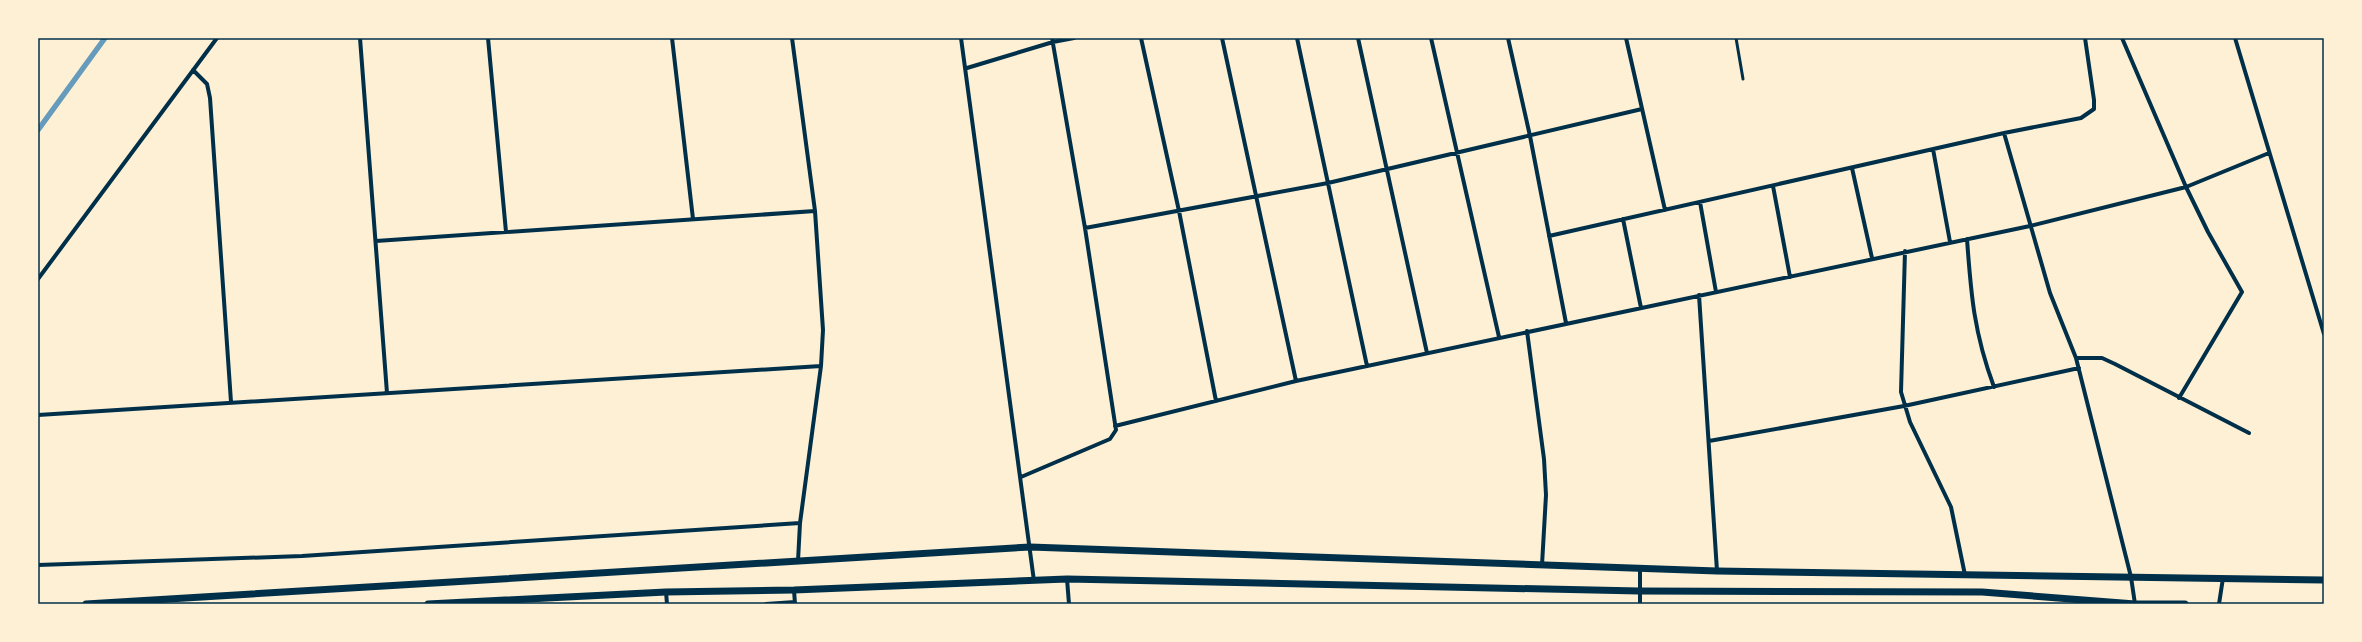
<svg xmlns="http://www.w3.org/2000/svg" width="2362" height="642" font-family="Raleway,sans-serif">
  <rect width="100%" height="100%" fill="#fdf0d5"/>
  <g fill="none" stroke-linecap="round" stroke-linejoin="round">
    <!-- stream -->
    <path stroke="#669bbc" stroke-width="5.5" d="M38 130 105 38"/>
    <!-- service -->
    <path stroke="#003049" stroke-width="3" d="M1736 38 1743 79"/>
    <!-- minor -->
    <path stroke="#003049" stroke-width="4" d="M360 38 387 393
      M488 38 506 232
      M672 38 693 219
      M792 38 815 211 823 330 821 366 800 523 798 561
      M961 38 1034 581
      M1141 38 1179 211 1216 401
      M1222 38 1296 381
      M1297 38 1367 366
      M1358 38 1427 353
      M1431 38 1499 337
      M1508 38 1530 136 1566 323
      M1626 38 1665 210
      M2122 38 2186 187 2208 232 2242 292 2179 398
      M2235 38 2324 334
      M967 68 1053 42 1074 38
      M193 70 207 84 210 98 231 402
      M2004 133 2050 293 2076 358 2131 577 2135 604
      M1933 149 1950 242
      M1852 168 1872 258
      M1773 186 1790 277
      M1700 202 1716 292
      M1623 219 1641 308
      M1085 228 1328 183 1642 109
      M1549 236 2004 133 2081 118 2094 109V100L2085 38
      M1967 239C1971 295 1974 333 1994 387
      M376 241 815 211
      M1905 251 1901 392 1910 422 1951 507 1965 575
      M38 279 217 38
      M1699 295 1717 571
      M1527 331 1544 459 1546 495 1542 565
      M2076 358H2102L2115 364 2249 433
      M38 415 821 366
      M1115 426 1296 381 2030 226 2186 187 2269 153
      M1709 441 1904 406 2079 368
      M1021 477 1110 439 1116 430 1085 228 1052 38
      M38 565 302 556 800 523
      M1067 579 1069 604
      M794 590 795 604
      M666 592 667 604
      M766 604 795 602
      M1640 604V568
      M2219 604 2223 578"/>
    <!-- tertiary -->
    <path stroke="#003049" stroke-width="7" d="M86 604 1030 547 1717 571 2324 580
      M428 604 666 592 794 590 1067 579 1639 591 1982 592 2135 604H2185"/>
  </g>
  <!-- border -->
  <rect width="2362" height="642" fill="none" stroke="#fdf0d5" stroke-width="78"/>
  <rect x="39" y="39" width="2284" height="564" fill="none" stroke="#003049" stroke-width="1.5"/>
</svg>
